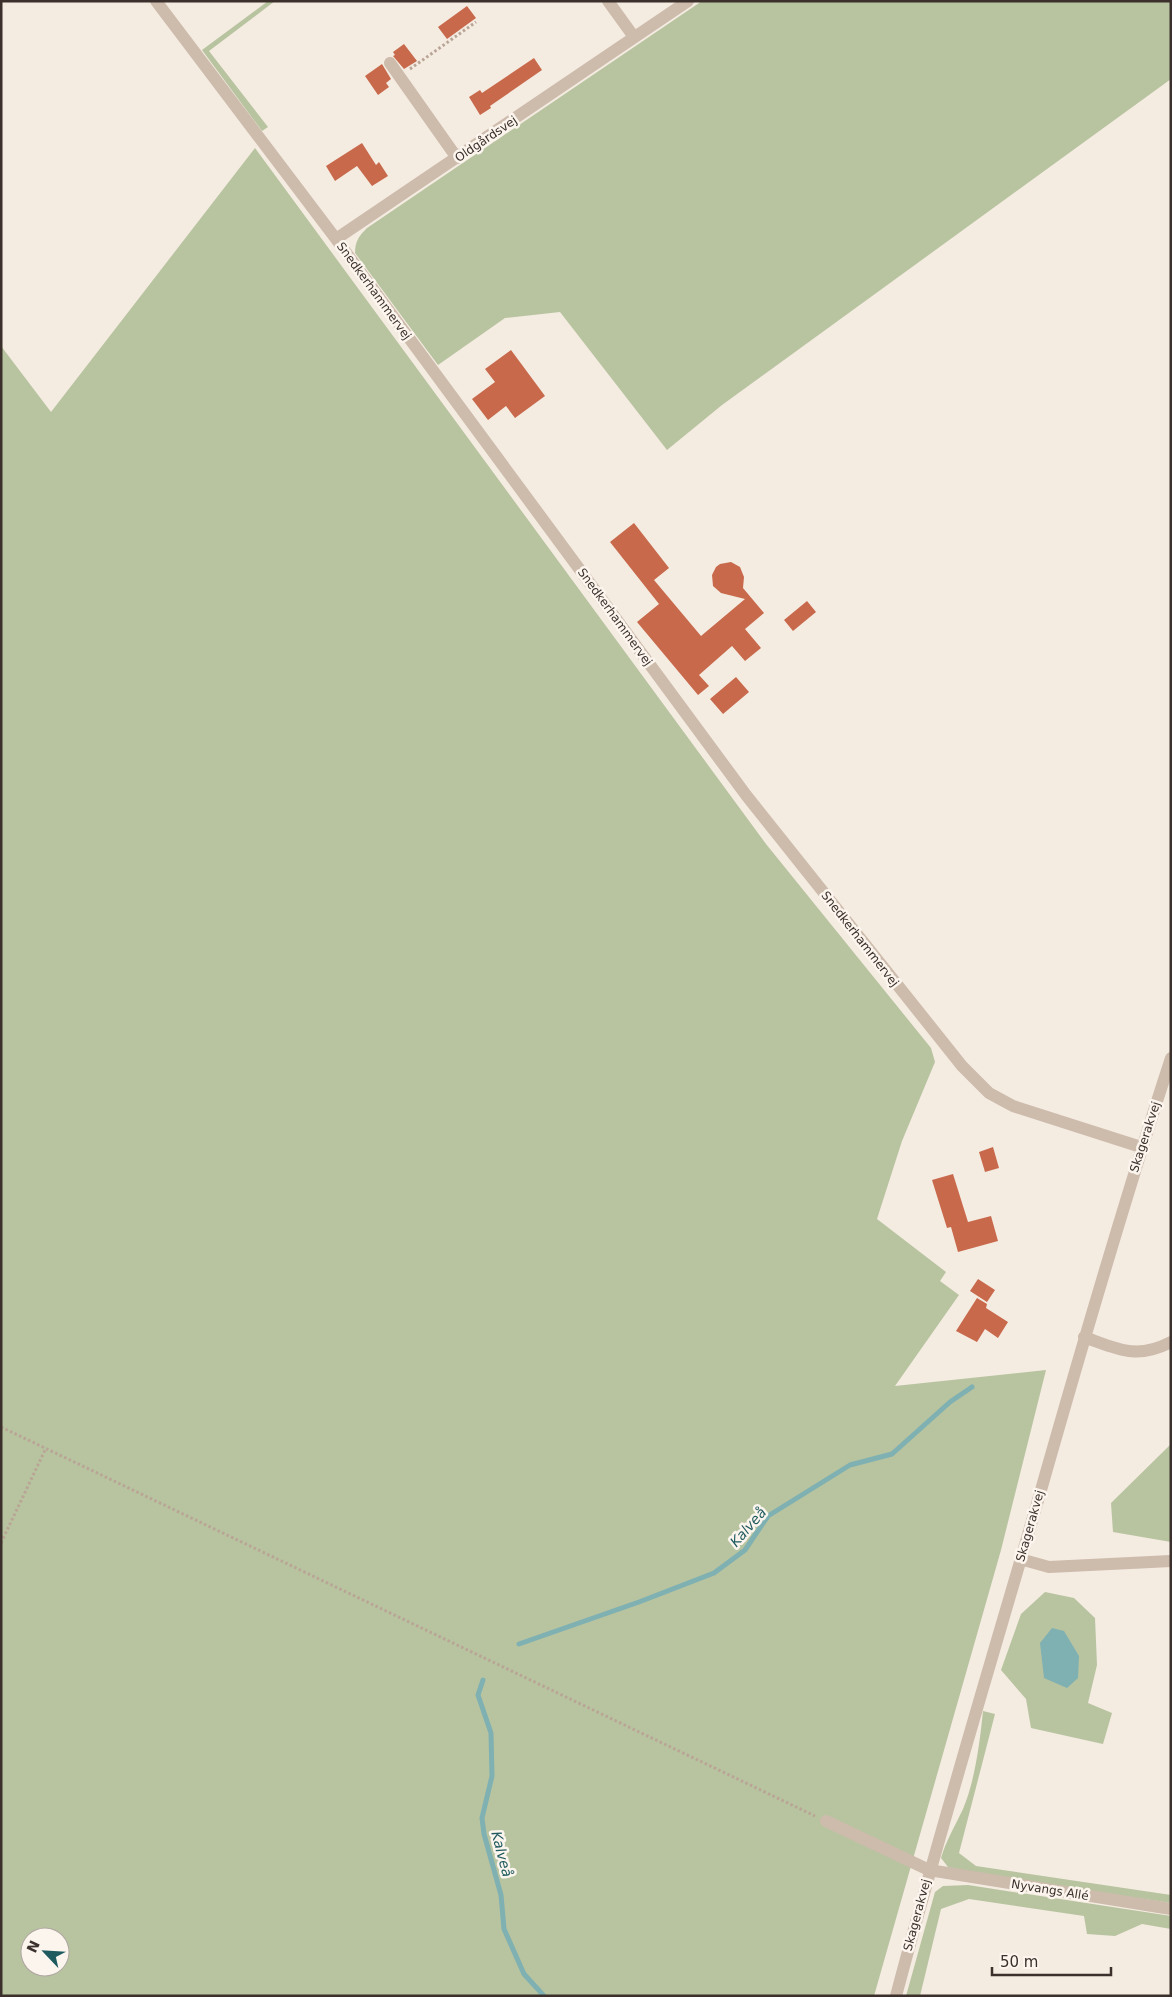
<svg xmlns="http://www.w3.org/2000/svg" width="1172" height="1997" font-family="'DejaVu Sans',sans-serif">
  <rect width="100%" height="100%" fill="#f4ebe1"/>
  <!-- green -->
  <path fill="#b8c4a0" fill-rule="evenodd" d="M268 1H275L209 51 268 127 262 131 202 50Z
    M702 1H1171V79L722 405 667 450 560 312 505 318 438 365 355 253C355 241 359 236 367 228Z
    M255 148 766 844 931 1048 935 1062 902 1141 877 1219 946 1272 940 1281 959 1295 895 1386 1046 1370 1001 1550 874 1996H1V346L51 412ZM30 1937H60V1967H30Z
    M1171 1444V1542L1113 1532 1111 1503Z
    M1045 1592 1074 1598 1095 1618 1097 1665 1088 1703 1112 1713 1103 1744 1031 1728 1026 1699 1001 1670 1021 1614Z
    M983 1711 995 1714 959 1853 976 1866 1171 1895V1903L962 1872 948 1867 941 1858C946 1841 955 1826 963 1809 975 1781 980 1741 983 1711Z
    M968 1885 1171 1916V1929L1142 1924 1115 1936 1087 1934 1084 1916 969 1899 941 1909 920 1996H906L935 1892 943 1886Z"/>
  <!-- water -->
  <path fill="#7fb0b2" d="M1052 1628 1064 1631 1079 1656 1078 1678 1067 1688 1044 1678 1040 1643Z"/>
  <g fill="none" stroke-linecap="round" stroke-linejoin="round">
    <!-- stream -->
    <path stroke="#7fb0b2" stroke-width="5" d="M519 1644 639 1602 714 1573 745 1550 768 1516 850 1465 892 1454 950 1402 972 1387
      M483 1680 478 1695 491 1733 492 1776 482 1818 484 1834 501 1895 504 1929 524 1974 544 1996"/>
  </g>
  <!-- building -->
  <path fill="#c8694b" d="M467 6 476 18 447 39 438 27Z
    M404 44 417 61 404 69 393 56 395 55 393 52Z
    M534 58 542 70 490 106 491 108 480 115 469 97 480 90 482 93Z
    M382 64 391 79 386 83 389 87 378 95 365 76Z
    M362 143 376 165 379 162 388 176 372 186 357 166 335 181 326 166Z
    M511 350 545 396 515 418 506 406 488 420 472 399 495 382 485 369Z
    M634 523 669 568 654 580 701 636 745 599 721 593 713 586 712 575 716 567 720 564 731 562 740 567 744 577 743 588 764 613 745 629 761 648 745 661 732 646 699 675 709 686 698 695 637 622 659 604 610 542Z
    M807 601 816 612 793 631 784 620Z
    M736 677 749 692 723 714 710 699Z
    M993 1147 999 1168 985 1172 979 1152Z
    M953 1174 968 1222 991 1216 998 1241 958 1252 951 1227 947 1228 932 1180Z
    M978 1279 995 1290 987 1302 970 1291Z
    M977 1298 987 1304 986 1308 1008 1322 998 1338 985 1329 977 1342 956 1331Z"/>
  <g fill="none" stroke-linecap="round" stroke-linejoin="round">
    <!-- path -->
    <path stroke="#b9a596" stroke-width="3" stroke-dasharray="2.5 2.5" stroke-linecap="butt" d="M410 69 476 22
      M1 1427 815 1816
      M1 1543 46 1448"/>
    <!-- minor -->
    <path stroke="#cdbbac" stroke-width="12" d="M156 1 336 239 746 795 962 1066 989 1093 1013 1106 1141 1147
      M608 1 634 37
      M390 63 457 158
      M336 239 688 1
      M1084 1337C1118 1349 1136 1360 1171 1342
      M1020 1559 1049 1567 1171 1561
      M826 1821 929 1870 1171 1909
      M896 1996C941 1826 992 1659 1041 1490 1082 1346 1124 1201 1171 1058"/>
  </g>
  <g text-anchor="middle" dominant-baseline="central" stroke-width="5" stroke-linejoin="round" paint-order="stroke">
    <!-- street labels -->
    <g font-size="12" fill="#3b302b" stroke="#fbf5ee">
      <text transform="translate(486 139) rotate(-34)">Oldgårdsvej</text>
      <text transform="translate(374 291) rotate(54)">Snedkerhammervej</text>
      <text transform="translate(615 617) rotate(54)">Snedkerhammervej</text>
      <text transform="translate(860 939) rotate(52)">Snedkerhammervej</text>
      <text transform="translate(1145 1137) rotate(-72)">Skagerakvej</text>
      <text transform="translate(1030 1526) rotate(-74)">Skagerakvej</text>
      <text transform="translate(1050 1890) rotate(9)">Nyvangs Allé</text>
      <text transform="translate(917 1915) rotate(-75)">Skagerakvej</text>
    </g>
    <!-- water labels -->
    <g font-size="14" font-style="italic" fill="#1f5a5e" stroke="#fbf5ee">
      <text transform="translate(748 1527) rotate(-49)">Kalveå</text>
      <text transform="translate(502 1854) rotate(75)">Kalveå</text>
    </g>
  </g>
  <!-- border -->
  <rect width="1172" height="1997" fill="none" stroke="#3b302b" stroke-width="5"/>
  <!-- north arrow -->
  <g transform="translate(45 1952) rotate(295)"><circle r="24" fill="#fbf5ee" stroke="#aea6a0"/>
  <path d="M0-4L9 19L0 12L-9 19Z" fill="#1f5a5e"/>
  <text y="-8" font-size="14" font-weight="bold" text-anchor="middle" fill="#3b302b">N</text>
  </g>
  <!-- scale -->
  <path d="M992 1967v8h119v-8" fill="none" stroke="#3b302b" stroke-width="2.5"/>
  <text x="1000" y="1967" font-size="15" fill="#3b302b" stroke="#fbf5ee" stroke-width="4" paint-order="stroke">50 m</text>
</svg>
